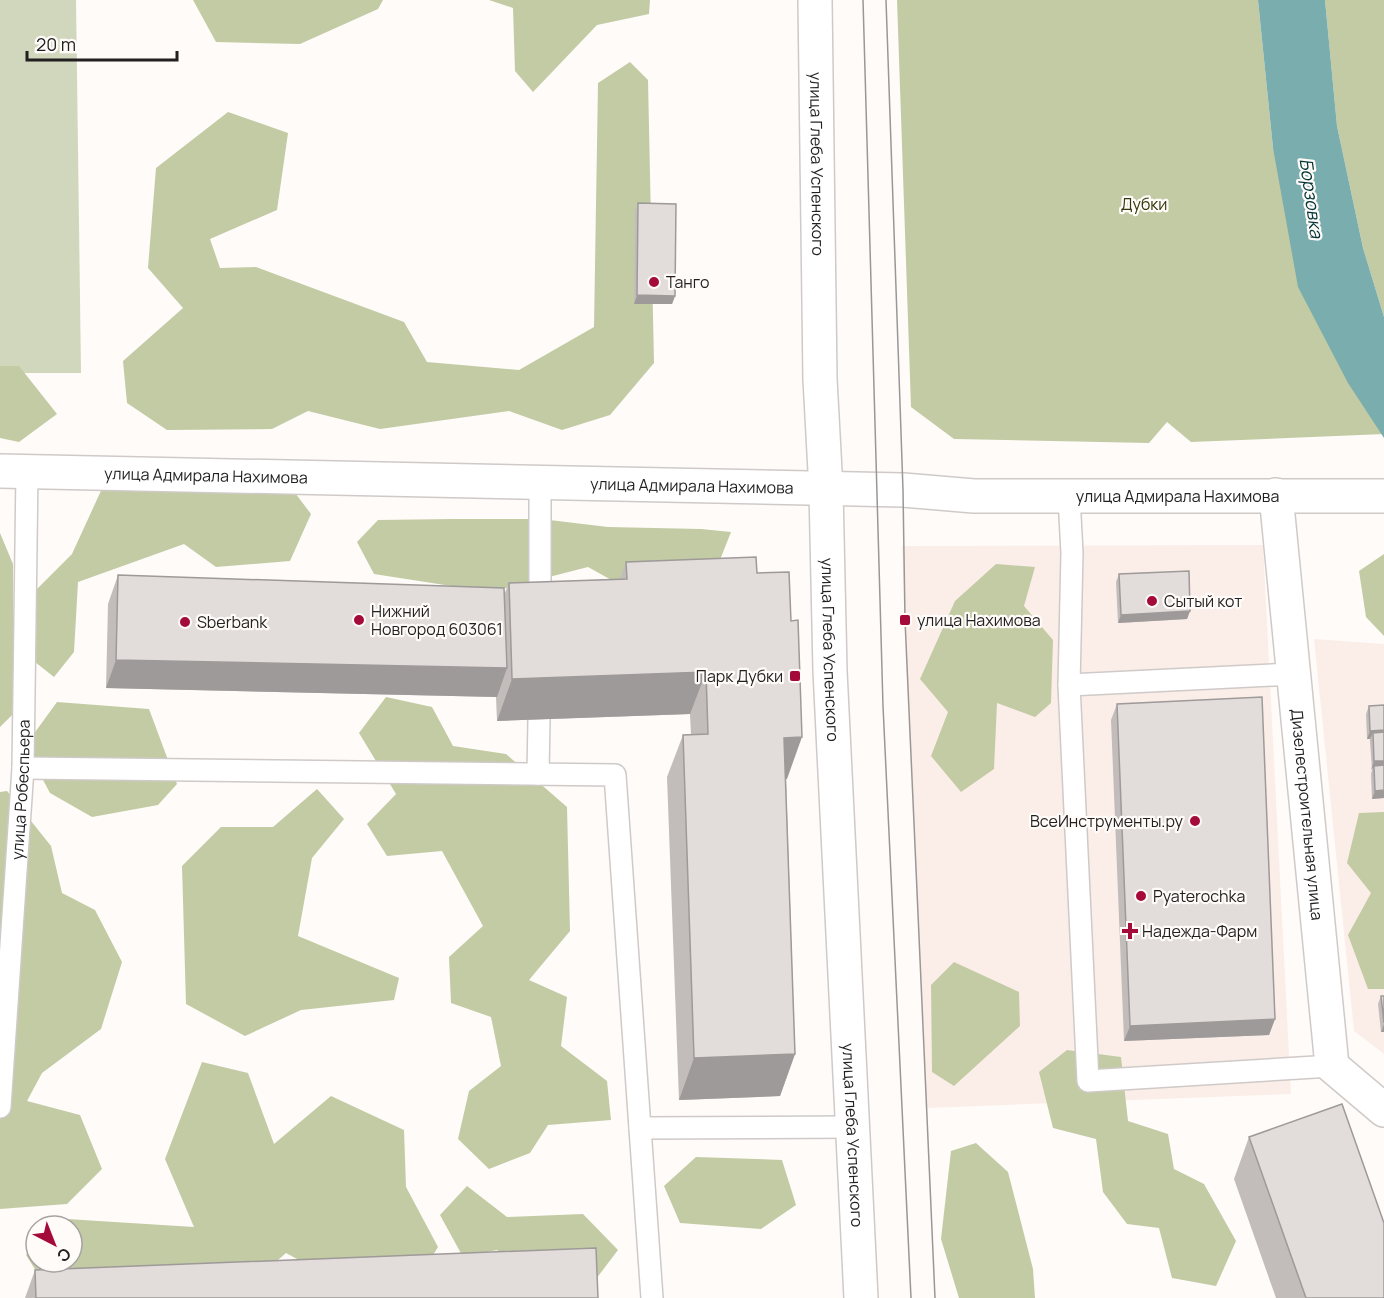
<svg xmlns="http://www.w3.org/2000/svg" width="1384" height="1298" font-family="Manrope,sans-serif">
  <rect width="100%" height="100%" fill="#fffbf9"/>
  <!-- built -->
  <path fill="#fbeee8" d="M1263 545 1291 1094 927 1108 902 546Z
    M1314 639 1384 644V1054L1354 1031Z"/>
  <!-- green -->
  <path fill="#d1d7bc" d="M0 0H76L81 373H0Z"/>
  <!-- forest -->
  <path fill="#c3cba4" d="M193 0H383L378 9 300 44 216 42Z
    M489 0H650L649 14 597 25 533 92 515 71 513 8Z
    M897 0H1258L1273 148 1384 434 1191 442 1167 422 1149 443 954 439 911 407Z
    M1325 0H1384V317L1363 248 1337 126Z
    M630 62 648 80 654 363 610 415 562 430 509 411 380 429 308 411 272 429 167 430 127 403 123 361 183 308 148 268 156 168 228 112 288 133 277 210 210 239 220 268 256 267 404 322 427 362 519 370 594 327 598 83Z
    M0 366H19L57 414 19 442 0 438Z
    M286 481 311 514 290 561 216 567 184 544 78 582 74 652 54 677 30 658 33 593 72 554 105 482Z
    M452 519H541L608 527 701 529 731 532 716 570 633 592 588 567 490 592 374 574 357 542 378 520Z
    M0 533 13 564V714L0 727Z
    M1384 554V636L1366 617 1359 571Z
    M996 564 1035 567 1024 606 1053 640 1051 703 1035 717 997 703 994 769 961 792 931 756 948 712 920 679 955 601Z
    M386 697 432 707 453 746 506 754 567 807 570 931 529 980 567 997 561 1046 607 1081 611 1120 548 1125 530 1153 489 1169 458 1139 469 1091 501 1066 491 1017 451 1003 449 957 483 926 442 851 387 856 367 824 396 794 359 733Z
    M57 702 149 709 177 784 158 805 92 817 50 793 25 746Z
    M317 789 344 819 312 858 298 936 399 978 394 1000 301 1010 245 1036 186 1004 182 866 221 827H273Z
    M7 791 51 846 62 893 95 910 122 962 101 1029 42 1073 27 1101 80 1115 102 1169 67 1204 0 1209V792Z
    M1384 812V989H1368L1348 935 1371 893 1347 863 1359 813Z
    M954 962 1019 992 1020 1026 954 1086 932 1072 931 985Z
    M1067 1050 1121 1057 1128 1121 1168 1134 1174 1169 1204 1184 1236 1241 1216 1286 1172 1278 1159 1228 1127 1224 1103 1192 1096 1139 1053 1128 1039 1072Z
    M202 1062 248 1073 274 1144 331 1096 404 1130 406 1187 438 1247 422 1273 334 1279 286 1253 254 1281 52 1296 26 1255 36 1240V1262H72V1226H46L51 1218 194 1227 165 1159Z
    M976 1143 1008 1172 1033 1269 1035 1298H959L941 1239 951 1151Z
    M696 1157 782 1160 796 1205 761 1229 680 1223 664 1186Z
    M467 1186 507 1217 583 1214 618 1250 596 1279 522 1278 497 1250 463 1257 440 1215Z"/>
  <!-- water -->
  <path fill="#7aadad" d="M1258 0H1325L1337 126 1363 248 1384 317V438L1348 383 1298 287 1273 148Z"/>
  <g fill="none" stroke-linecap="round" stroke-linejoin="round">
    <defs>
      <g id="lane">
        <path d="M540 482V611"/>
        <path d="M1293 674 1069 685 1088 1081 1332 1066"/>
        <path d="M1069 685 1072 553 1069 497"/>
        <path d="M23 768 615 775 652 1298"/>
        <path d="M538 774 539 719"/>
        <path id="s1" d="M0 1107 23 768 27 471"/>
        <path d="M640 1128 853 1127"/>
      </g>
      <g id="street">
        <path id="s2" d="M815 0 820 379 826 490 830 671 861 1298"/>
        <path id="s3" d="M0 471 903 490 974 496H1384"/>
        <path id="s4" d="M1276 495 1332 1066 1384 1110"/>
      </g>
    </defs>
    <!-- lane casing -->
    <use href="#lane" stroke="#cfcac8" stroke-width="24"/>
    <!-- street casing -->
    <use href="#street" stroke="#cfcac8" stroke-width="36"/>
    <!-- lane -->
    <use href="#lane" stroke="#fff" stroke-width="21"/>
    <!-- street -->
    <use href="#street" stroke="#fff" stroke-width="33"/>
    <!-- tram -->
    <path stroke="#9a9796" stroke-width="1.5" d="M863 0 883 706 911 1298
      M886 0 903 490 905 620 935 1298"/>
  </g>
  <!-- wall -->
  <path fill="#c2bdbb" d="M638 203 675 296 672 304H634L635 212Z
    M626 562 757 573 787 779H786L795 1054 780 1096 679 1100 667 777 683 735H691L690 714 497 721 496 697 106 688 108 604 118 575 504 595 509 583 620 579Z
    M1119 574 1190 611 1187 619 1118 623 1116 582Z
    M1117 704 1275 1019 1269 1035 1124 1041 1111 720Z
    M1384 705V798L1372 799 1371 774 1372 770 1370 741V739H1367L1366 714 1369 706Z
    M1381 996H1384V1032H1381L1378 1004Z
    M1249 1137 1384 1298H1276L1234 1179Z
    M35 1270 598 1298H25Z"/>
  <!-- shaded-wall -->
  <path fill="#9e9a99" d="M637 295 675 296 672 304H634Z
    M1190 611 1187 619 1118 623 1121 615Z
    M116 660 507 668 497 697 106 688Z
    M706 672 690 714 497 721 512 679Z
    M1384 730V738L1373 733 1370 739H1367L1370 731Z
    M802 737 787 779 769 780 784 738Z
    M1374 761H1384V769L1374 766 1371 770Z
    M1384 790V798L1372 799 1375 791Z
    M1275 1019 1269 1035 1124 1041 1130 1026Z
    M1384 1024V1032H1381Z
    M795 1054 780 1096 679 1100 694 1058Z"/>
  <!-- building -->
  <path fill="#e2dcda" stroke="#9e9a99" stroke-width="1.5" d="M638 203 676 204 675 296 637 295Z
    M756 557 757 573 789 572 791 621 798 620 802 737 784 738 795 1054 694 1058 683 735 708 734 706 672 512 679 509 583 627 579 626 562Z
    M1189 571 1190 611 1121 615 1119 574Z
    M118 575 504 588 507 668 116 660Z
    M1262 697 1275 1019 1130 1026 1117 704Z
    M1384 705V730L1370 731 1369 706Z
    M1384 732V761H1374L1373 733Z
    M1384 765V790L1375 791 1374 766Z
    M1381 996H1384V1023Z
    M1342 1104 1384 1223V1298H1306L1249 1137Z
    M596 1248 598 1298H36L35 1270Z"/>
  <!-- markers -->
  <g fill="#a50b38" stroke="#fffbf9" stroke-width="2">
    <circle cx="654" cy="282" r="6"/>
    <circle cx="1152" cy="601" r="6"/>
    <circle cx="359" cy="620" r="6"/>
    <rect x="899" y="614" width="12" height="12" rx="3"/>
    <circle cx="185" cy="622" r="6"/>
    <rect x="789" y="670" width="12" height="12" rx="3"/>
    <circle cx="1195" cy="821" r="6"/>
    <circle cx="1141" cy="896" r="6"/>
    <path d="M1127 922h6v6h6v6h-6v6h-6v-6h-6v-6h6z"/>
  </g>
  <g text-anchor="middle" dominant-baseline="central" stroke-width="4.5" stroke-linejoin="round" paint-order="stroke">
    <!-- street labels -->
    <g font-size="16" fill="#211f1f" stroke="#fffbf9">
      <text stroke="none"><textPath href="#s2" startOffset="164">улица Глеба Успенского</textPath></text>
      <text stroke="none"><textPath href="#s3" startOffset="206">улица Адмирала Нахимова</textPath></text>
      <text stroke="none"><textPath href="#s3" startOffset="692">улица Адмирала Нахимова</textPath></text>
      <text stroke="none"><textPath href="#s3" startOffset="1178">улица Адмирала Нахимова</textPath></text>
      <text stroke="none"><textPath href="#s2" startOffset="650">улица Глеба Успенского</textPath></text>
      <text stroke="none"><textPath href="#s1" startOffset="318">улица Робеспьера</textPath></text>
      <text stroke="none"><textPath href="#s4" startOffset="321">Дизелестроительная улица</textPath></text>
      <text stroke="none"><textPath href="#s2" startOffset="1136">улица Глеба Успенского</textPath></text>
    </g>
    <!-- park labels -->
    <g font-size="16" fill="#323809" stroke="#fffbf9">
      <text x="1144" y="204">Дубки</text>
    </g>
    <!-- poi labels -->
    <g font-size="16" fill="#211f1f" stroke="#fffbf9" text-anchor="start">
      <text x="666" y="282">Танго</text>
      <text x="1164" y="601">Сытый кот</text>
      <text x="371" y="611">Нижний<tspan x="371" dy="18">Новгород 603061</tspan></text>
      <text x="917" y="620">улица Нахимова</text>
      <text x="197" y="622">Sberbank</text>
      <text x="783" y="676" text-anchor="end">Парк Дубки</text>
      <text x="1183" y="821" text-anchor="end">ВсеИнструменты.ру</text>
      <text x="1153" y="896">Pyaterochka</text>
      <text x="1142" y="931">Надежда-Фарм</text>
    </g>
    <!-- water labels -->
    <g font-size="18" font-style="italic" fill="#013536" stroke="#fffbf9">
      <text transform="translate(1312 198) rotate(82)">Борзовка</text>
    </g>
  </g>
  <!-- north arrow -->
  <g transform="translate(54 1244) rotate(138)"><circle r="28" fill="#fffbf9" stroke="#a6a3a2" stroke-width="1.5"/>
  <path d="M0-4.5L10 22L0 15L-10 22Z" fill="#a50b38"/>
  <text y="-9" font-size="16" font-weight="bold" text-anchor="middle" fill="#211f1f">С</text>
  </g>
  <!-- scale -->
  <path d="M27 51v9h150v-9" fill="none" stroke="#211f1f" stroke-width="3"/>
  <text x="36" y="51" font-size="18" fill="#211f1f" stroke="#fffbf9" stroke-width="4.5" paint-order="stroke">20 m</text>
</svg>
